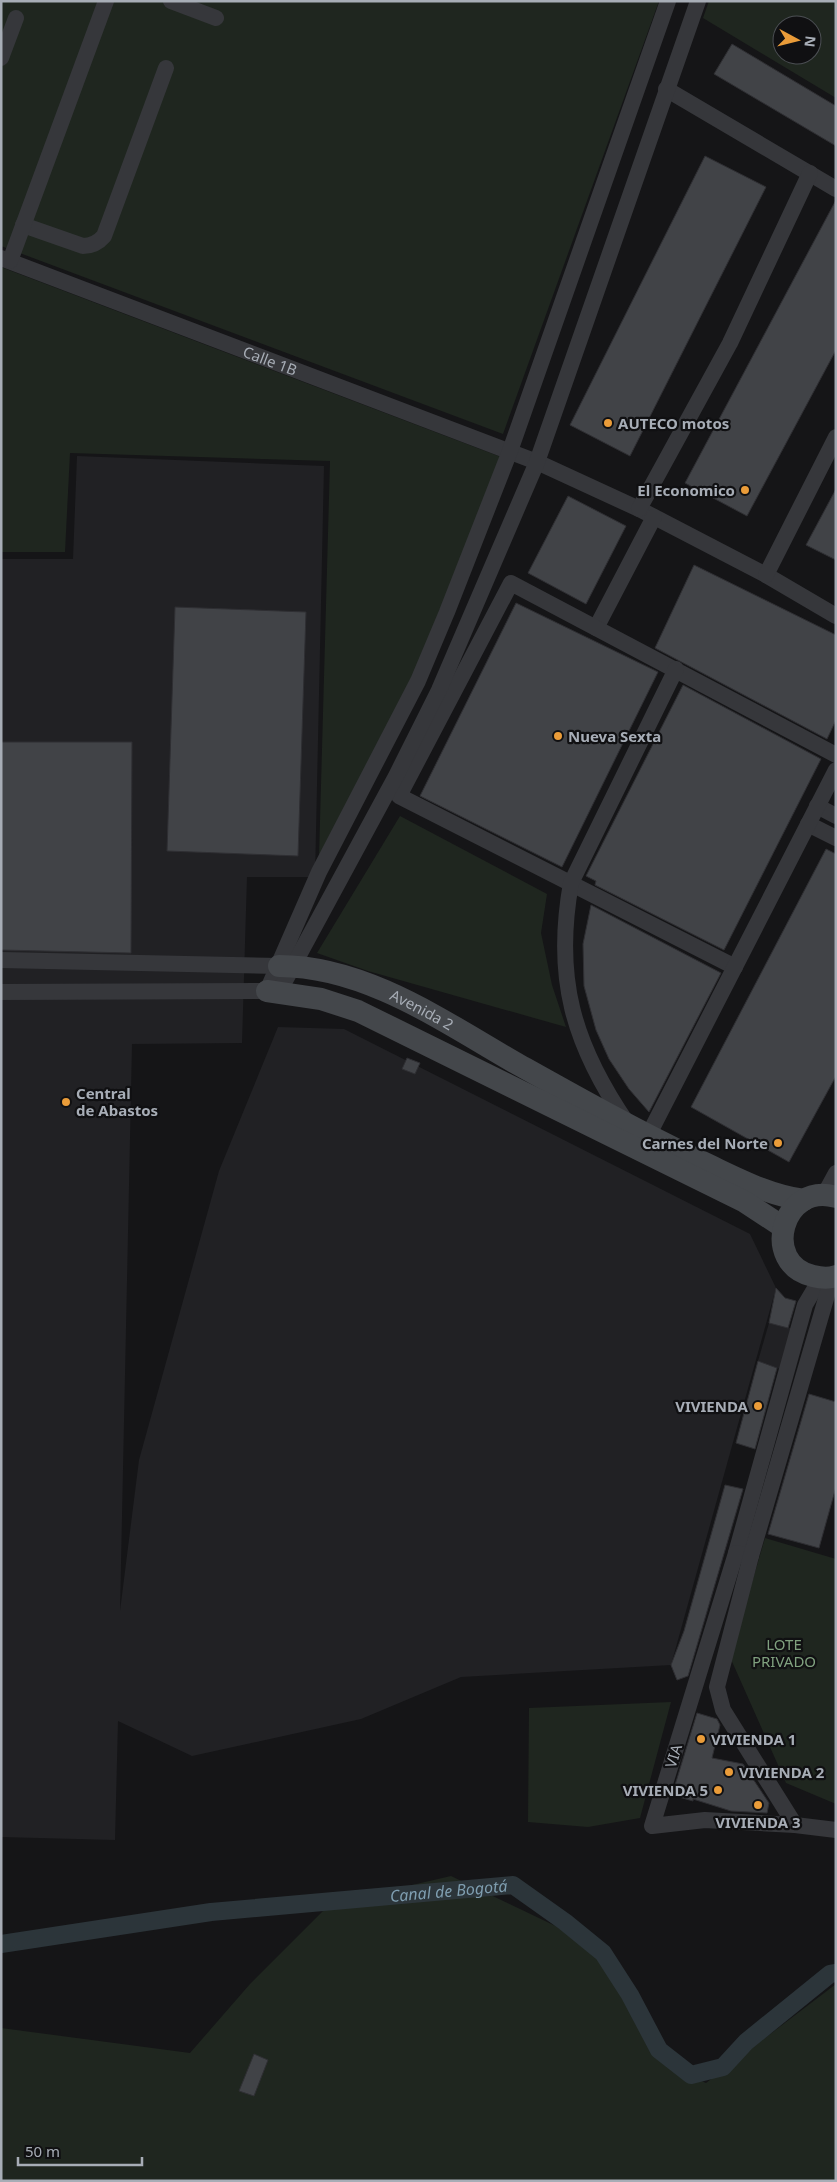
<svg xmlns="http://www.w3.org/2000/svg" width="837" height="2182" font-family="'Noto Sans',sans-serif">
  <rect width="100%" height="100%" fill="#151517"/>
  <!-- built -->
  <path fill="#212124" d="M77 456 324 466 315 877H247L242 1043 132 1044 120 1611 139 1460 219 1171 278 1027 344 1029 750 1234 776 1288 671 1665 461 1677 361 1719 192 1756 118 1721 115 1840 1 1837V559H73Z
    M769 1323 794 1329 783 1370 758 1361Z"/>
  <!-- green -->
  <path fill="#1f261f" fill-rule="evenodd" d="M1 1H659L503 434 1 246Z
    M709 1H836V98L703 18ZM782 25H812V55H782Z
    M1 267 501 457 432 641 319 857 330 461 70 453 65 552H1Z
    M400 816 547 894 541 933 552 985 566 1027 368 971 317 953Z
    M765 1538 836 1559V1804L786 1783 730 1657Z
    M671 1702 640 1818 588 1827 528 1822 529 1708Z
    M451 1876 591 1943 668 2067 706 2083 836 1984V2181H1V2028L190 2053 250 1984 330 1904Z"/>
  <g fill="none" stroke-linecap="round" stroke-linejoin="round">
    <!-- canal -->
    <path stroke="#2c353a" stroke-width="18" id="s1" d="M1 1944 211 1912 513 1885 565 1922 603 1953 630 1995 659 2050 691 2075 723 2067 746 2042 830 1974 836 1973"/>
  </g>
  <!-- building -->
  <path fill="#414347" stroke="#2f2f33" d="M732 44 836 106V146L714 74Z
    M705 156 766 187 630 456 570 425Z
    M836 200V350L747 516 685 483Z
    M836 489V560L806 545Z
    M568 496 626 526 586 604 528 573Z
    M694 565 836 635V720L827 739 655 648Z
    M516 603 658 672 562 867 420 796Z
    M175 607 306 612 298 856 167 851Z
    M683 685 821 759 724 950 595 885 596 881 586 876Z
    M1 742H132L131 953 1 950Z
    M826 849 836 854V1076L789 1162 691 1107Z
    M591 905 721 973 649 1112 629 1089 609 1059 596 1030 584 986 583 944Z
    M407 1058 420 1063 415 1074 402 1069Z
    M776 1288 785 1298 796 1301 788 1328 769 1323Z
    M758 1361 777 1368 755 1449 736 1443Z
    M809 1394 836 1402V1487L819 1548 768 1534Z
    M725 1485 743 1489 688 1676 677 1680 671 1665 684 1631Z
    M697 1713 717 1719 720 1725 712 1758 743 1764 769 1803 767 1813 731 1811 693 1799V1801L672 1795Z
    M254 2054 268 2060 254 2096 239 2091Z"/>
  <g fill="none" stroke-linecap="round" stroke-linejoin="round">
    <!-- street -->
    <g stroke="#36373b" stroke-width="16">
      <path d="M171 1 216 18"/>
      <path d="M1 58 16 18"/>
      <path d="M666 89 836 189"/>
      <path d="M23 225 83 246C92 246 98 243 104 236L166 68"/>
      <path id="s2" d="M1 258 537 462 639 509 766 575 836 616"/>
      <path d="M10 261 106 1"/>
      <path d="M639 509 730 343 810 173"/>
      <path d="M766 575 836 437"/>
      <path d="M596 628 654 517"/>
      <path d="M817 806 836 816"/>
      <path d="M808 824 836 838"/>
      <path d="M1 960 279 966"/>
      <path d="M735 967 399 796 511 583 836 755"/>
      <path d="M1 992 267 991 319 872 418 681 447 612 510 451 668 1"/>
      <path d="M279 992 396 776 439 690 537 462 698 1"/>
      <path d="M627 1123C573 1044 554 978 571 883L676 669"/>
      <path d="M648 1136 836 770"/>
      <path d="M824 1195 836 1173"/>
      <path d="M736 1553 805 1305 821 1278"/>
      <path d="M751 1556 736 1553 652 1826 705 1820 795 1825 836 1830"/>
      <path d="M795 1825 723 1710 717 1687 751 1556 832 1278"/>
    </g>
    <!-- secondary -->
    <g stroke="#44474b" stroke-width="22">
      <path id="s3" d="M279 966C367 966 447 1024 521 1066 580 1099 637 1131 698 1160 733 1176 766 1195 804 1200"/>
      <path d="M267 991 321 999 358 1011 745 1202 783 1227"/>
      <path d="M836 1197C782 1181 760 1264 813 1276 821 1278 828 1279 836 1276"/>
    </g>
  </g>
  <!-- markers -->
  <g fill="#ea9c39" stroke="#101012" stroke-width="2">
    <circle cx="608" cy="423" r="5"/>
    <circle cx="745" cy="490" r="5"/>
    <circle cx="558" cy="736" r="5"/>
    <circle cx="66" cy="1102" r="5"/>
    <circle cx="778" cy="1143" r="5"/>
    <circle cx="758" cy="1406" r="5"/>
    <circle cx="701" cy="1739" r="5"/>
    <circle cx="729" cy="1772" r="5"/>
    <circle cx="718" cy="1790" r="5"/>
    <circle cx="758" cy="1805" r="5"/>
  </g>
  <g text-anchor="middle" dominant-baseline="central" stroke-width="4.5" stroke-linejoin="round" paint-order="stroke">
    <!-- street labels -->
    <g font-size="15" fill="#a7adb6" stroke="#101012">
      <text stroke="none"><textPath href="#s2" startOffset="288">Calle 1B</textPath></text>
      <text stroke="none"><textPath href="#s3" startOffset="151">Avenida 2</textPath></text>
      <text transform="translate(673 1756) rotate(-73)">VIA</text>
    </g>
    <!-- poi labels -->
    <g font-size="15" font-weight="bold" fill="#a7adb6" stroke="#101012" text-anchor="start">
      <text x="618" y="423">AUTECO motos</text>
      <text x="735" y="490" text-anchor="end">El Economico</text>
      <text x="568" y="736">Nueva Sexta</text>
      <text x="76" y="1093">Central<tspan x="76" dy="17">de Abastos</tspan></text>
      <text x="768" y="1143" text-anchor="end">Carnes del Norte</text>
      <text x="748" y="1406" text-anchor="end">VIVIENDA</text>
      <text x="711" y="1739">VIVIENDA 1</text>
      <text x="739" y="1772">VIVIENDA 2</text>
      <text x="708" y="1790" text-anchor="end">VIVIENDA 5</text>
      <text x="758" y="1822" text-anchor="middle">VIVIENDA 3</text>
    </g>
    <!-- park labels -->
    <g font-size="15" fill="#80a17f" stroke="#101012">
      <text x="784" y="1644">LOTE<tspan x="784" dy="17">PRIVADO</tspan></text>
    </g>
    <!-- water labels -->
    <g font-size="16" font-style="italic" fill="#7f9eb0" stroke="#101012">
      <text stroke="none"><textPath href="#s1" startOffset="451">Canal de Bogotá</textPath></text>
    </g>
  </g>
  <!-- border -->
  <rect width="837" height="2182" fill="none" stroke="#a7adb6" stroke-width="5"/>
  <!-- north arrow -->
  <g transform="translate(797 40) rotate(97)"><circle r="24" fill="#101012" stroke="#4c4f54"/>
  <path d="M0-4L9 19L0 12L-9 19Z" fill="#ea9c39"/>
  <text y="-8" font-size="14" font-weight="bold" text-anchor="middle" fill="#a7adb6">N</text>
  </g>
  <!-- scale -->
  <path d="M18 2157v8h124v-8" fill="none" stroke="#a7adb6" stroke-width="2.5"/>
  <text x="25" y="2157" font-size="15" fill="#a7adb6" stroke="#101012" stroke-width="4" paint-order="stroke">50 m</text>
</svg>
